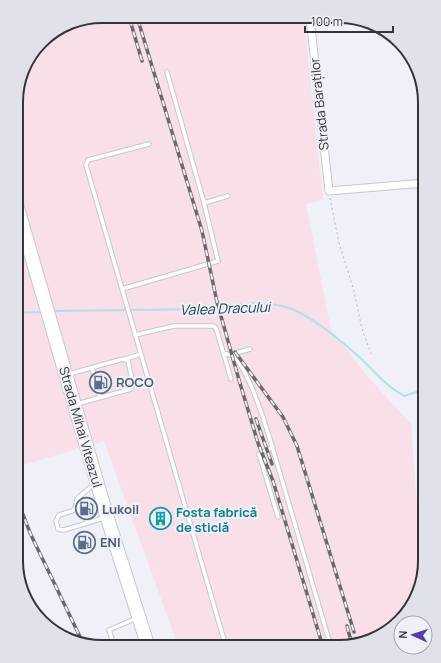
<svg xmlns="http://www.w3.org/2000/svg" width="441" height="663" font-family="Manrope,sans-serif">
  <rect width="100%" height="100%" fill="#f0f0f8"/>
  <!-- industrial -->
  <path fill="#f9dfe7" d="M304 18 323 200 306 204 331 330 368 377 411 424 417 506 425 533V567L410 609 372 640 339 647 178 646 104 441 16 467 17 91 27 59 45 37 74 21Z"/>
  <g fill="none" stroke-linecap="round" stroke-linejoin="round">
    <!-- stream -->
    <path stroke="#abe2ec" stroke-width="2" d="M53 311 210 309C233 305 262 300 286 307 310 314 339 339 358 356 376 372 382 383 404 396L420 391 425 393
      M16 313 42 312"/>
    <defs>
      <path id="lane" d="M149 144 88 160 86 165 226 647
        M204 203 228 196
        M122 289 218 261 204 203 167 72
        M135 335 174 326H213L216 328 231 379
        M223 353C226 354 230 354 232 356 246 364 264 419 269 436L331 647
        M233 356 236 353 250 349
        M125 359 141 354
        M92 368 100 397
        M69 374 123 359 128 361 133 384 131 389 77 404
        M273 447 259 454 278 517
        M94 484 77 499 75 509 72 511 59 515 56 521 58 529 64 530 104 518
        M79 497 87 522
        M114 646 109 630 137 618"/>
      <path id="street" d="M310 18 329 191 425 183"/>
      <path id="highway" d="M17 206 107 517 148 646"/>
    </defs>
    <!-- lane casing -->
    <use href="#lane" stroke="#c7c7ce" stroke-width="5.5"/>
    <!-- street casing -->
    <use href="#street" stroke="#c7c7ce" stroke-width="9"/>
    <!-- highway casing -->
    <use href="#highway" stroke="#c7c7ce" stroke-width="15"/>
    <!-- path -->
    <path stroke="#b6b6bd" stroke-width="1" stroke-dasharray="2 3" stroke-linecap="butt" d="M330 198 339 243 354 291 362 329 372 356"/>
    <!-- lane -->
    <use href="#lane" stroke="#fff" stroke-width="3.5"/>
    <!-- street -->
    <use href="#street" stroke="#fff" stroke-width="7"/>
    <!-- highway -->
    <use href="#highway" stroke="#fff" stroke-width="13"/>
    <defs>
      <path id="rail" d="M130 20 142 61
        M138 20 202 231 217 302 239 380 258 443 273 481 323 647
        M235 352 283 417 297 446 354 632
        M256 419 272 464
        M16 497 31 535 83 643
        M347 626 351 641"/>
    </defs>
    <!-- rail casing -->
    <use href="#rail" stroke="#6a6a6e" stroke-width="3.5"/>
    <!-- rail -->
    <use href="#rail" stroke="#f0f0f8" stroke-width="2" stroke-dasharray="6" stroke-linecap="butt"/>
  </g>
  <!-- icons -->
  <defs>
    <symbol id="fuel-ring" viewBox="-11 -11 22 22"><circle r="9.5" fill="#f0f0f8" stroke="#5c6f8a" stroke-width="1.5"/><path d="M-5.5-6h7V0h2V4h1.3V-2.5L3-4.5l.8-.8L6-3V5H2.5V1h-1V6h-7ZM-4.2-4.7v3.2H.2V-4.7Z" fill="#5c6f8a"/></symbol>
    <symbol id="building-ring" viewBox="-11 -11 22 22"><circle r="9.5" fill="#f0f0f8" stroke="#0f9aa8" stroke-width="1.5"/><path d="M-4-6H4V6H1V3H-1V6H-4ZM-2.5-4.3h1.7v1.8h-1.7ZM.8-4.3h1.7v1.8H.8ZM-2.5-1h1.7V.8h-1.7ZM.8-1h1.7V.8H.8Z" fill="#0f9aa8"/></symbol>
  </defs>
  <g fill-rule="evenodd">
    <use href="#fuel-ring" x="88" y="370" width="25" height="25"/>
    <use href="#fuel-ring" x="74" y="496" width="25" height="25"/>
    <use href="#building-ring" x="148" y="506" width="25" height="25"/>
    <use href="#fuel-ring" x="72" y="530" width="25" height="25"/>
  </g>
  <g text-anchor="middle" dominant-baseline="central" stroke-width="4" stroke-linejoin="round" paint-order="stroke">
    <!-- street labels -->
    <g font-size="13" fill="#353538" stroke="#f0f0f8">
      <text transform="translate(319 104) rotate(-96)">Strada Baraților</text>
      <text transform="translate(81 427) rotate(74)">Strada Mihai Viteazul</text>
    </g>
    <!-- service labels -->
    <g font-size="13" font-weight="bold" fill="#4e5e75" stroke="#f0f0f8" text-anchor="start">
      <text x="116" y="382">ROCO</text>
      <text x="102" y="509">Lukoil</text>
      <text x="100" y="542">ENI</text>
    </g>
    <!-- culture labels -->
    <g font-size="13" font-weight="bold" fill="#0d838f" stroke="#f0f0f8" text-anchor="start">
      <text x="176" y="512">Fosta fabrică<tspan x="176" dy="15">de sticlă</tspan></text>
    </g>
    <!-- water labels -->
    <g font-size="14" font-style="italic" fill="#13444b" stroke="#f0f0f8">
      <text transform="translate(225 308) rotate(-2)">Valea Dracului</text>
    </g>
  </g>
  <!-- crop -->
  <path d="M0 0H441V663H0ZM102 23H339A79 79 0 0 1 418 102V561A79 79 0 0 1 339 640H102A79 79 0 0 1 23 561V102A79 79 0 0 1 102 23Z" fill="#e1e1e9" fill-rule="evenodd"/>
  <path fill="none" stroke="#353538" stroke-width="2" d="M102 23H339A79 79 0 0 1 418 102V561A79 79 0 0 1 339 640H102A79 79 0 0 1 23 561V102A79 79 0 0 1 102 23Z"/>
  <!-- north arrow -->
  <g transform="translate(413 635) rotate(273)"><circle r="19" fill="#f0f0f8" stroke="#a5a5ab"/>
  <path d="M0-3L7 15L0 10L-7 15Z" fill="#573bb3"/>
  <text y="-6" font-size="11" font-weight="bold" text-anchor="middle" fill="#353538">N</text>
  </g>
  <!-- scale -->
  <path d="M305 26v6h88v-6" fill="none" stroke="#353538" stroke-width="2"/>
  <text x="311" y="26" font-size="12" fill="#353538" stroke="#f0f0f8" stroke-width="3" paint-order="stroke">100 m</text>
</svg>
